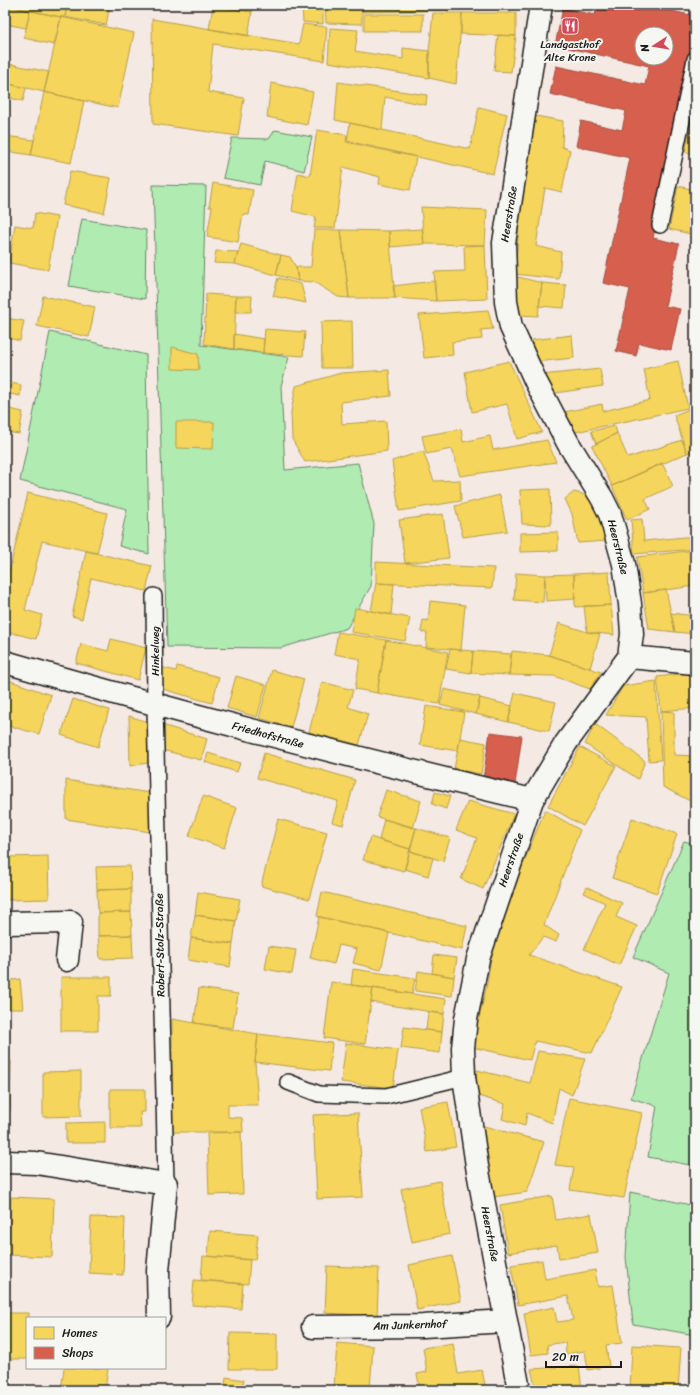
<svg xmlns="http://www.w3.org/2000/svg" width="700" height="1395" font-family="Sriracha,sans-serif">
  <rect width="100%" height="100%" fill="#f5e9e4"/>
  <filter id="ink" filterUnits="userSpaceOnUse"><feTurbulence type="fractalNoise" baseFrequency=".025" numOctaves="2"/><feDisplacementMap in="SourceGraphic" scale="8" xChannelSelector="R" yChannelSelector="G"/><feConvolveMatrix kernelMatrix="1 2 1 2 8 2 1 2 1" color-interpolation-filters="sRGB"/></filter>
  <g filter="url(#ink)">
    <!-- green -->
    <path fill="#b0ecb2" stroke="#668467" d="M275 130 312 137 304 171 265 161 260 185 223 178 232 138 269 139Z
      M153 185 206 186 201 345 289 357 281 386 285 470 358 463 374 524 371 586 347 628 281 648 167 647Z
      M82 219 146 230 145 299 69 286Z
      M50 332 146 355 149 554 119 546 127 509 20 481Z
      M684 841 695 844V1166L648 1157 657 1106 631 1098 669 973 633 957Z
      M630 1192 695 1206V1335L633 1324 626 1257Z"/>
    <!-- homes -->
    <path fill="#f6d55c" stroke="#b59e49" d="M5 5H67L65 17H61Z
      M5 5 30 11 26 28 5 24Z
      M67 5H110L106 25 65 17Z
      M213 5H253L252 12Z
      M302 5H323V24L303 22Z
      M325 5H362V24L326 23Z
      M373 5H512L513 9 363 12V7Z
      M213 6 252 12 248 36 209 29Z
      M30 11 61 17 54 45 24 38Z
      M433 13H462L456 84 429 78V51Z
      M462 13H516V36L461 34Z
      M364 14H423V31H364Z
      M61 17 134 33 118 108 44 92Z
      M152 19 299 44 303 24 327 27 324 61 213 44 208 92 244 98 238 136 153 124Z
      M330 28 358 30 355 51 403 59V48L429 51V78L328 62Z
      M498 35 516 36 511 72 494 71Z
      M5 63 49 72 44 92 5 83Z
      M338 82 427 95 426 105 385 97 382 130 335 120Z
      M5 83 26 88 23 101 5 97Z
      M271 83 313 92 307 125 267 117Z
      M44 92 84 101 71 163 31 155Z
      M695 104V154L685 152Z
      M479 107 507 114 493 174 347 141 350 123 470 149Z
      M536 116 563 121 562 147 570 150 562 192 545 188 536 246 561 252 559 279 515 274 522 187Z
      M317 130 347 135 346 142 416 157 410 190 379 184 380 177 343 167 335 228H314L316 217 292 211 298 173 310 176Z
      M5 136 34 140 31 155 5 151Z
      M70 171 111 178 104 213 63 205Z
      M213 183 253 190 249 215 243 214 238 242 207 237 212 207H209Z
      M678 186 695 190V235L669 229Z
      M421 207 487 210 485 245 424 244Z
      M35 213 57 217 48 270 9 263 15 225 33 228Z
      M422 229 424 244 390 247 389 231Z
      M314 230H341L349 298 338 297 314 282 298 281 296 267H311Z
      M341 230 389 231 395 298H349Z
      M241 244 281 255 276 275 235 264Z
      M485 245 487 299 436 301 434 272 465 271 464 246Z
      M216 251 238 252 235 264 214 263Z
      M281 255 290 257 296 267 298 281 276 275Z
      M514 276 542 283 538 316 519 315 512 292Z
      M278 278 301 284 306 303 273 296Z
      M434 281 436 301 395 298 393 286Z
      M542 283 566 285 564 308 539 306Z
      M206 294 236 296 234 349 204 344Z
      M43 296 95 307 89 337 37 326Z
      M236 296H252L251 312H235Z
      M488 310 493 329 481 330 482 339 452 342 453 355 424 358 419 315Z
      M5 318 24 321 20 341 5 337Z
      M352 321 353 368H322L321 322Z
      M265 329 305 332 303 356 263 353Z
      M234 334 264 339 263 353 234 349Z
      M572 335 574 358 535 362 532 340Z
      M172 347 198 354 199 370 172 369Z
      M509 361 542 432 517 439 507 404 472 412 465 372Z
      M678 361 688 408 571 433 560 413 602 404 603 411 650 400 644 369Z
      M600 369 603 386 549 394 541 375Z
      M389 370 391 396 341 402 342 424 386 421 387 451 305 462 292 439 291 412 296 386 341 373Z
      M5 382 21 385 20 396 5 393Z
      M695 407V451L687 453 674 415Z
      M5 408 23 412 19 434 5 432Z
      M176 422H214L213 449 176 448Z
      M615 426 617 433 596 444 591 431Z
      M461 429 463 442 490 436 493 450 547 440 556 462 460 476 452 449 426 454 422 436Z
      M617 433 628 458 682 440 687 453 612 486 592 446Z
      M423 451 434 481 460 480 461 501 399 511 392 461Z
      M662 463 673 486 645 499 650 509 627 520 612 486Z
      M550 489 551 525 522 524 520 490Z
      M574 492 590 496 603 517 607 541 578 543 572 514 565 499Z
      M28 493 107 513 97 553 42 541 25 610 42 615 36 639 5 631V589Z
      M500 495 507 531 463 537 455 506Z
      M443 514 449 558 405 563 399 520Z
      M642 519 644 541 695 536V549L634 554 631 520Z
      M558 532V551L520 552V533Z
      M695 550V586L643 593 637 557Z
      M86 551 152 566 146 591 91 578 82 619 72 616Z
      M376 562 494 568 492 588 376 583Z
      M609 572 611 605 575 607 574 574Z
      M516 573 545 575 543 602 514 600Z
      M574 574 575 599 546 601 545 575Z
      M376 583 394 584 391 615 371 611Z
      M666 590 671 613 675 632 649 629 643 593Z
      M430 601 465 605 461 650 426 647 427 633 421 632 423 620 428 621Z
      M611 605 614 635 587 632 584 606Z
      M355 608 410 618 405 641 351 632Z
      M671 613 695 616V634L675 632Z
      M559 623 587 632 600 634 590 668 549 655Z
      M338 632 386 640 377 693 355 689 360 659 334 654Z
      M111 639 146 648 138 680 76 663 81 644 108 651Z
      M386 640 448 652 439 704 377 693Z
      M450 649 473 651 471 673 446 669Z
      M473 651 511 654 509 675 471 673Z
      M512 651 549 655 601 672 590 689 554 676 509 675Z
      M177 666 219 677 212 703 159 688 160 667 176 671Z
      M272 670 304 679 291 727 259 718Z
      M695 672V708L661 711 657 677Z
      M236 676 266 685 257 717 227 708Z
      M5 679 51 695 39 734 5 725Z
      M656 681 661 760 649 761 646 717 606 715 623 686Z
      M322 682 353 690 348 707 368 714 359 745 309 732Z
      M444 689 480 697 476 714 440 705Z
      M515 693 556 702 549 731 508 722Z
      M480 698 512 706 508 722 476 714Z
      M73 699 109 710 98 747 61 735Z
      M426 706 464 712 458 751 420 745Z
      M661 711 674 712V755L695 756 692 802 663 787Z
      M129 716 148 722V763L130 766Z
      M159 724 207 739 201 760 162 750Z
      M595 724 645 761 638 779 585 744Z
      M460 738 486 743 481 774 454 769Z
      M580 747 616 766 583 826 548 806Z
      M208 753 240 763 237 772 205 762Z
      M264 753 355 780 343 825 332 822 338 801 257 778Z
      M66 780 150 793V832L66 819Z
      M386 790 421 801 413 828 377 817Z
      M435 792 450 796 446 809 432 804Z
      M203 796 237 808 224 848 189 836Z
      M468 801 514 814 483 889 461 879 477 838 456 830Z
      M545 810 580 830 544 925 559 935 556 942 543 937 529 955 622 987 592 1053 535 1041 530 1060 472 1047 487 984 494 936Z
      M632 818 677 834 657 893 612 878Z
      M278 819 327 832 309 899 261 886Z
      M384 819 416 828 410 849 379 840Z
      M416 828 450 838 443 861 410 851Z
      M370 837 410 849 404 871 363 860Z
      M410 851 433 858 428 876 405 869Z
      M48 856 49 899 5 900V857Z
      M130 866 131 889 97 890 96 867Z
      M587 887 622 903 616 917 637 926 619 965 584 949 605 903 584 893Z
      M131 889V912L98 913 97 890Z
      M198 892 240 899 236 921 195 915Z
      M322 892 467 926 462 950 317 916Z
      M131 912 132 935 98 936V913Z
      M195 915 236 921 233 944 191 938Z
      M319 917 389 933 381 970 353 963 357 949 339 945 334 964 310 958Z
      M132 935 133 958 100 959 98 936Z
      M191 938 233 944 230 967 188 960Z
      M269 946 296 950 292 974 265 969Z
      M434 955 457 958 454 977 432 973Z
      M353 969 415 978 412 994 351 985Z
      M418 971 454 977 452 996 415 991Z
      M61 977H111V996H98V1031H61Z
      M20 979 23 1009H5V981Z
      M331 982 373 988 365 1044 324 1038Z
      M199 988 238 994 233 1028 194 1023Z
      M373 988 446 999 444 1014 371 1002Z
      M428 1012 444 1014 442 1032 426 1030Z
      M172 1019 258 1034 255 1062 258 1105H228V1117L242 1118 243 1132H172Z
      M404 1027 442 1032 440 1053 401 1048Z
      M258 1034 332 1043 329 1071 255 1062Z
      M346 1043 398 1050 393 1088 341 1082Z
      M538 1051 585 1059 572 1095 559 1088 552 1123 527 1113 525 1126 502 1119 505 1104 475 1095 477 1070 530 1083Z
      M5 1061H11L10 1111 5 1110Z
      M81 1071V1116L43 1117V1072Z
      M110 1089H145V1112H140L141 1128H110Z
      M569 1098 642 1113 624 1198 570 1190 574 1167 555 1165Z
      M448 1102 456 1147 427 1152 419 1107Z
      M358 1113 363 1197 317 1199 313 1115Z
      M105 1122V1143H66V1123Z
      M480 1125 544 1142 527 1192 493 1197Z
      M241 1132 243 1194 209 1195 207 1133Z
      M440 1181 450 1234 412 1242 401 1189Z
      M552 1196 556 1220 591 1214 598 1253 559 1259 557 1245 508 1253 500 1205Z
      M11 1197 54 1199 52 1257 8 1255Z
      M91 1217 125 1218 123 1275 89 1273Z
      M210 1231 258 1235 255 1260 208 1256Z
      M203 1256 250 1260 248 1284 201 1280Z
      M452 1256 461 1301 417 1310 409 1265Z
      M542 1260 545 1279 595 1270 598 1287 613 1285 622 1343 606 1345 609 1366 588 1370 585 1351 566 1354 565 1342 547 1345 548 1353 531 1355 524 1313 554 1307 557 1322 573 1320 568 1296 518 1305 511 1265Z
      M327 1266 379 1268 377 1316 325 1313Z
      M194 1280 243 1284 241 1309 192 1305Z
      M5 1313H29L27 1359H5Z
      M230 1333 277 1334V1369H229Z
      M337 1343 373 1346 370 1389 334 1386Z
      M453 1343 458 1374 482 1370 486 1390H420L417 1374 427 1372 423 1348Z
      M632 1345 681 1348 678 1390H630Z
      M579 1366 582 1390H536L531 1369Z
      M64 1368H108L105 1390H61Z
      M226 1377 244 1380 242 1390H224Z
      M272 1388 291 1390H272Z"/>
    <!-- shops -->
    <path fill="#d6604d" stroke="#9e4c3e" fill-rule="evenodd" d="M597 5H644L695 16V46L653 238 679 244 665 306 680 309 671 350 639 343 636 356 616 351 630 289 603 283 630 158 576 146 581 121 622 130 626 111 550 94 556 66 645 85 649 66 555 45 563 8 595 15ZM642 34H666V58H642Z
      M490 732 522 736 515 784 483 779Z"/>
    <g fill="none" stroke-linecap="round" stroke-linejoin="round">
      <defs>
        <path id="service" d="M660 225 695 59
          M154 596 155 706 166 1184
          M288 1082 319 1094 386 1096 464 1077"/>
        <path id="minor" d="M629 657 695 663
          M5 662C180 713 355 758 532 800
          M5 923 71 922 67 960
          M5 1162 36 1163 166 1184 158 1271 159 1317
          M313 1327 423 1326 506 1321
          M519 1390 477 1166 464 1077 463 1048 466 1019 478 959 532 800 566 743 629 657 632 634 630 604 624 564 610 514 602 498 568 443 536 382 511 327 506 302 504 243 541 5"/>
      </defs>
      <!-- service casing -->
      <use href="#service" stroke="#1c1c1c" stroke-width="18"/>
      <!-- minor casing -->
      <use href="#minor" stroke="#1c1c1c" stroke-width="25"/>
      <!-- service -->
      <use href="#service" stroke="#f6f6f2" stroke-width="15"/>
      <!-- minor -->
      <use href="#minor" stroke="#f6f6f2" stroke-width="22"/>
    </g>
  </g>
  <!-- icons -->
  <defs>
    <symbol id="restaurant-square" viewBox="-11 -11 22 22"><rect x="-9" y="-9" width="18" height="18" rx="4" fill="#d1495b" stroke="#f6f6f2"/><path d="M-5-6h1v4h1v-4h1v4h1v-4h1v5L-1.5 .5V6h-2V.5L-5-1ZM5-6V6H3V1.5H1.5Q1.5-4 5-6Z" fill="#fff"/></symbol>
  </defs>
  <g fill-rule="evenodd">
    <use href="#restaurant-square" x="560" y="16" width="20" height="20"/>
  </g>
  <g text-anchor="middle" dominant-baseline="central" stroke-width="4" stroke-linejoin="round" paint-order="stroke">
    <!-- poi labels -->
    <g font-size="11" fill="#1c1c1c" stroke="#f6f6f2">
      <text x="570" y="44">Landgasthof<tspan x="570" dy="13">Alte Krone</tspan></text>
    </g>
    <!-- street labels -->
    <g font-size="11" fill="#1c1c1c" stroke="#f6f6f2">
      <text transform="translate(509 214) rotate(-81)">Heerstraße</text>
      <text transform="translate(618 547) rotate(76)">Heerstraße</text>
      <text transform="translate(155 651) rotate(-90)">Hinkelweg</text>
      <text transform="translate(268 735) rotate(15)">Friedhofstraße</text>
      <text transform="translate(511 860) rotate(-71)">Heerstraße</text>
      <text transform="translate(160 945) rotate(-91)">Robert-Stolz-Straße</text>
      <text transform="translate(490 1234) rotate(79)">Heerstraße</text>
      <text transform="translate(410 1325) rotate(-2)">Am Junkernhof</text>
    </g>
  </g>
  <!-- margin -->
  <rect width="700" height="1395" fill="none" stroke="#f6f6f2" stroke-width="20"/>
  <rect x="10" y="10" width="680" height="1375" fill="none" stroke="#1c1c1c" stroke-width="1.5" filter="url(#ink)"/>
  <!-- legend -->
  <rect x="26" y="1317" width="140" height="52" fill="#f6f6f2" stroke="#9f9f9c"/>
  <rect x="34" y="1327" width="20" height="12" fill="#f6d55c" stroke="#9f9f9c"/>
  <text x="62" y="1337" font-size="12" fill="#1c1c1c">Homes</text>
  <rect x="34" y="1347" width="20" height="12" fill="#d6604d" stroke="#9f9f9c"/>
  <text x="62" y="1357" font-size="12" fill="#1c1c1c">Shops</text>
  <!-- north arrow -->
  <g transform="translate(654 46) rotate(258)"><circle r="19" fill="#f6f6f2" stroke="#9f9f9c"/>
  <path d="M0-3L7 15L0 10L-7 15Z" fill="#d1495b"/>
  <text y="-6" font-size="11" font-weight="bold" text-anchor="middle" fill="#1c1c1c">N</text>
  </g>
  <!-- scale -->
  <path d="M546 1361v6h75v-6" fill="none" stroke="#1c1c1c" stroke-width="2"/>
  <text x="552" y="1361" font-size="12" fill="#1c1c1c" stroke="#f6f6f2" stroke-width="3" paint-order="stroke">20 m</text>
</svg>
